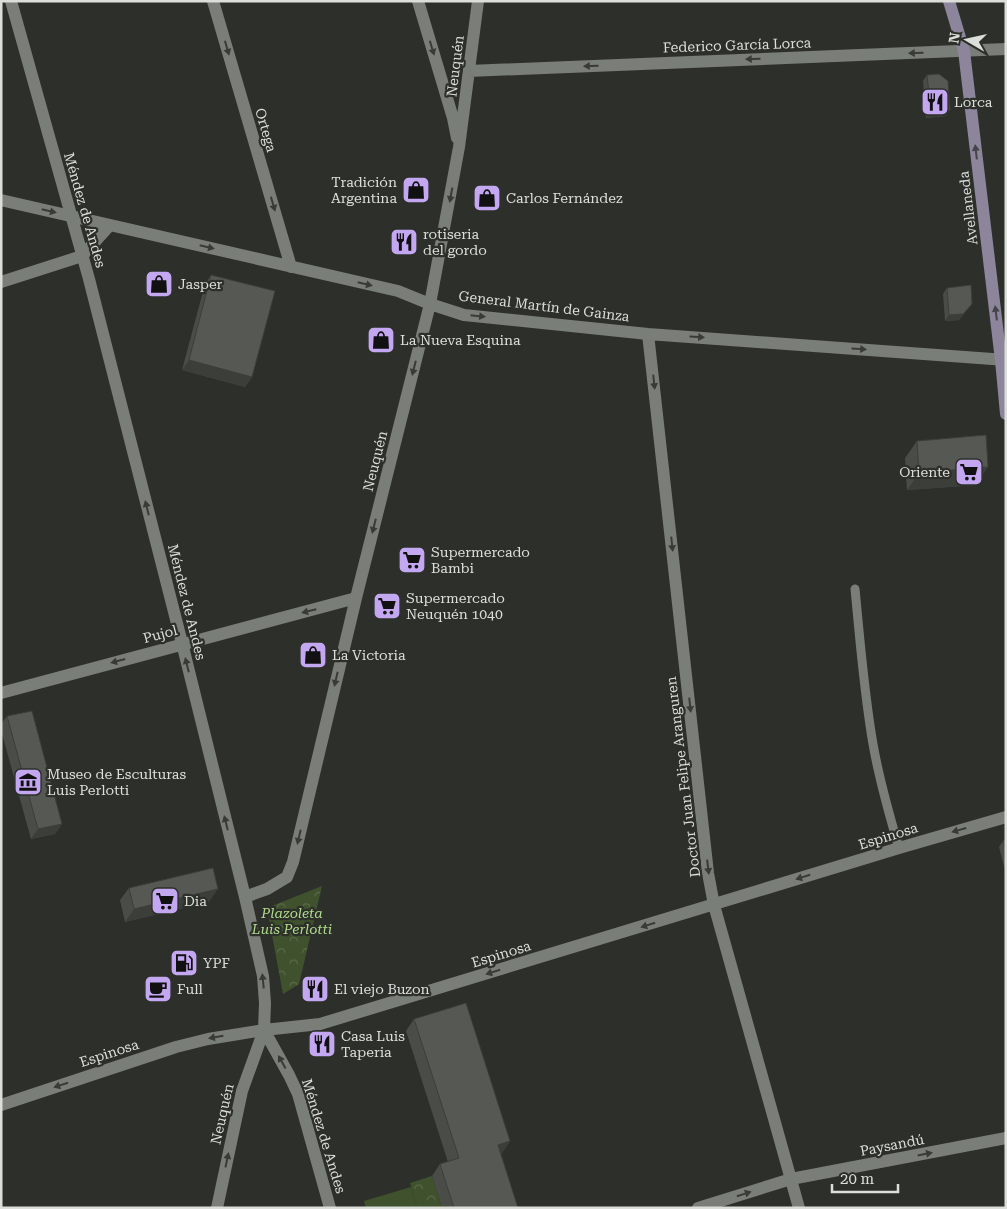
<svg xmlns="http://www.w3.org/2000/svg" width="1007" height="1209" font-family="'Roboto Serif',serif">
  <defs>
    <pattern id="park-crowns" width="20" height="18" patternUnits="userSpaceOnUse" patternTransform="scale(1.25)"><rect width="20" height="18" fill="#3f522d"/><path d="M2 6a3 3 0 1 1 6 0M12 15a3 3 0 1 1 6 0" fill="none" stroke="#5a6a4b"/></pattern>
  </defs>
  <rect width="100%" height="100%" fill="#2d302a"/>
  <!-- park -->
  <path fill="url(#park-crowns)" d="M322 886 299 984 283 994 267 908Z
    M432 1176 442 1208H417L410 1183Z"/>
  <!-- pitch -->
  <path fill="#3f522d" d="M411 1187 417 1208H366L364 1201Z"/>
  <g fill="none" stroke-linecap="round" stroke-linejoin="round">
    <!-- lane -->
    <path stroke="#7a7e78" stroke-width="9" d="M855 589C860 640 864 693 873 744 879 779 889 814 899 848"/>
    <!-- street -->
    <path stroke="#7a7e78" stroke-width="12" d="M11 1 89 279 182 643 245 897 263 976 265 1003 264 1030 289 1075 298 1094 330 1208
      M213 1 291 267
      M418 1 453 118 457 138
      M469 71 1006 49
      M1 200 398 291 430 304 464 315 648 334 1006 360
      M1 282 82 256 110 225
      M648 334 708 873 714 905 799 1208
      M1 693 356 598
      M245 897 267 889 287 877 293 862 356 598 430 304 459 147 478 1
      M1 1105 176 1047 208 1039 264 1030 320 1024 899 848 1006 817
      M217 1208 242 1091 264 1030
      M698 1208 791 1179 1006 1138"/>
    <!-- secondary -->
    <path stroke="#8d859c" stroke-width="12" d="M949 1 964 51 1001 360 1006 414"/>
  </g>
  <!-- wall -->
  <path fill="#4a4d47" d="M927 75 946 116 926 118 923 81Z
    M211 275 252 377 245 387 182 370 205 284Z
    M947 288 972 304 959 320 945 321 943 294Z
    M917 441 976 485 907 490 905 458Z
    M7 716 62 824 55 834 31 839 1 730V724Z
    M1006 840V874L999 847 1003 841Z
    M129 888 209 902 125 922 120 900Z
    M414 1019 510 1141 502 1153H500L518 1208H442L432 1176 440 1164 448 1162 406 1031Z"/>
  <!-- shaded-wall -->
  <path fill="#3c3e3a" d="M950 110 946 116 926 118 931 112Z
    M972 304 959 320 945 321 949 315Z
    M189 360 252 377 245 387 182 370Z
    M988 467 976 485 907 490 919 473Z
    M62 824 55 834 31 839 38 829Z
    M218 889 209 902 125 922 134 909Z
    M510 1141 502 1153 490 1157 498 1145Z"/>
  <!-- building -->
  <path fill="#565953" stroke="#3c3e3a" d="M939 74 948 81 950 110 931 112 927 75Z
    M211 275 275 291 252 377 189 360Z
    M971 285 972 304 963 314 949 315 947 288Z
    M986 435 988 467 919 473 917 441Z
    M32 711 62 824 38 829 7 716Z
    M1006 840V850L1003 841Z
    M213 868 218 889 134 909 129 888Z
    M466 1003 510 1141 498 1145 518 1208H454L440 1164 459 1158 414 1019Z"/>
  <!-- one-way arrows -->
  <defs><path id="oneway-solid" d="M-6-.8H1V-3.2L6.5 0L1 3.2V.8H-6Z" transform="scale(1.25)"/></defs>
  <g fill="#393c36">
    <use href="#oneway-solid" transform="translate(227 48) rotate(74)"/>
    <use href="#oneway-solid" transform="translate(432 48) rotate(73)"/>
    <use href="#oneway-solid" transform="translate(916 53) rotate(178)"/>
    <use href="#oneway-solid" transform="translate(753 59) rotate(178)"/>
    <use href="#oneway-solid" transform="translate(591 66) rotate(178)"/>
    <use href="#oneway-solid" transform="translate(451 195) rotate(100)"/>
    <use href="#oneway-solid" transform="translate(273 204) rotate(74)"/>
    <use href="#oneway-solid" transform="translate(49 211) rotate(13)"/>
    <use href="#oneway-solid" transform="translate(207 247) rotate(13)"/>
    <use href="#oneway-solid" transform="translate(365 284) rotate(13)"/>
    <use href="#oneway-solid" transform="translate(478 316) rotate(6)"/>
    <use href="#oneway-solid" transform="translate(697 337) rotate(4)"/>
    <use href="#oneway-solid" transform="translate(859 349) rotate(4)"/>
    <use href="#oneway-solid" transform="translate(414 368) rotate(104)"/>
    <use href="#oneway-solid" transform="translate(654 382) rotate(84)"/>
    <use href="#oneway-solid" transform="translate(147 508) rotate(-104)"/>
    <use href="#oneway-solid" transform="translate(374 526) rotate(104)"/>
    <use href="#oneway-solid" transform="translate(672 544) rotate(84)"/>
    <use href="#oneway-solid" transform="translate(309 611) rotate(166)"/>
    <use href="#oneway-solid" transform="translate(118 661) rotate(165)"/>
    <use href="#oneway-solid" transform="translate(187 665) rotate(-104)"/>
    <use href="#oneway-solid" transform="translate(336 679) rotate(103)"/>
    <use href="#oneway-solid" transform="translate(690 705) rotate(84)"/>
    <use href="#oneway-solid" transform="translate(226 823) rotate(-104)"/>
    <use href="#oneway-solid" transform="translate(959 830) rotate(164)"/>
    <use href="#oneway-solid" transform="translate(299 837) rotate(103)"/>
    <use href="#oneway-solid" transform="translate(708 867) rotate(83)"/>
    <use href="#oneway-solid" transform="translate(803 877) rotate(163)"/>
    <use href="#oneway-solid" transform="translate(648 925) rotate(163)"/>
    <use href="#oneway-solid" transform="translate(493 972) rotate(163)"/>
    <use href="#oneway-solid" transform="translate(263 981) rotate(-96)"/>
    <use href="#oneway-solid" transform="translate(216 1037) rotate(170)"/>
    <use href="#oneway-solid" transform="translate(282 1062) rotate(-119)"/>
    <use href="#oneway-solid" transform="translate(61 1085) rotate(162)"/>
    <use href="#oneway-solid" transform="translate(925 1154) rotate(-11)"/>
    <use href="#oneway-solid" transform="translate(227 1160) rotate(-78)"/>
    <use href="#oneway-solid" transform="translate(744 1194) rotate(-17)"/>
  </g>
  <g fill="#454546">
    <use href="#oneway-solid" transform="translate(976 152) rotate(-97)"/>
    <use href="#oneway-solid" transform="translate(996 313) rotate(-97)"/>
  </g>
  <!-- icons -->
  <defs>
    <symbol id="restaurant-square" viewBox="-11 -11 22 22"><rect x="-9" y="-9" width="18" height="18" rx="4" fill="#c4a7f1" stroke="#2d302a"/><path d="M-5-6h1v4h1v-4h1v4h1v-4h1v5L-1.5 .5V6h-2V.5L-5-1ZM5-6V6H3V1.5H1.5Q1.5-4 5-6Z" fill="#111"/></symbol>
    <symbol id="shop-square" viewBox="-11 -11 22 22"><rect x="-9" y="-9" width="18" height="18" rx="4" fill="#c4a7f1" stroke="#2d302a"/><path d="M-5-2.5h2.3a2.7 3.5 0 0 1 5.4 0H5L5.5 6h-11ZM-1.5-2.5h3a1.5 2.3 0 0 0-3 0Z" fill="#111"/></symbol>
    <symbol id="supermarket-square" viewBox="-11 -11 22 22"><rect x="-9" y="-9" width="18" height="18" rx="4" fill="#c4a7f1" stroke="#2d302a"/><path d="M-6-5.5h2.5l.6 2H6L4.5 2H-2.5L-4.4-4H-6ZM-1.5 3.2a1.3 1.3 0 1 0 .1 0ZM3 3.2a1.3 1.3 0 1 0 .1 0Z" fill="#111"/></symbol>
    <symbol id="museum-square" viewBox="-11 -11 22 22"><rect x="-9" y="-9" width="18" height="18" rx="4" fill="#c4a7f1" stroke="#2d302a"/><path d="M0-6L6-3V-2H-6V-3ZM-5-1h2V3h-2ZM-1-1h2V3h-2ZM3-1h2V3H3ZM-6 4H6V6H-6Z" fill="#111"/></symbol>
    <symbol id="fuel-square" viewBox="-11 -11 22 22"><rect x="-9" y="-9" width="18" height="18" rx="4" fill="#c4a7f1" stroke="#2d302a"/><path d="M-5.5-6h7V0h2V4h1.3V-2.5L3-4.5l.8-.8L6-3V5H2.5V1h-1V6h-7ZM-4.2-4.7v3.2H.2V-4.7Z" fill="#111"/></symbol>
    <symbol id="cafe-square" viewBox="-11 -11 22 22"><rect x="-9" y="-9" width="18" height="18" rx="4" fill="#c4a7f1" stroke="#2d302a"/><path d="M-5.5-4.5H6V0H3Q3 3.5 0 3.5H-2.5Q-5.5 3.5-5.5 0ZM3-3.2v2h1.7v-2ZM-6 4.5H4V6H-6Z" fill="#111"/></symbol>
  </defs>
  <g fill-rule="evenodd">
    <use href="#restaurant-square" x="919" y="86" width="32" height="32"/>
    <use href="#shop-square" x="400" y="174" width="32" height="32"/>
    <use href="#shop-square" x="471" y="182" width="32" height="32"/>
    <use href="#restaurant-square" x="388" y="226" width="32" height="32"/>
    <use href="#shop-square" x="143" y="268" width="32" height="32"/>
    <use href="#shop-square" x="365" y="324" width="32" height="32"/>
    <use href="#supermarket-square" x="953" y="456" width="32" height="32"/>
    <use href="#supermarket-square" x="396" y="544" width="32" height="32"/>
    <use href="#supermarket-square" x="371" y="590" width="32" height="32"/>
    <use href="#shop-square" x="297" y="639" width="32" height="32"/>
    <use href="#museum-square" x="12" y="766" width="32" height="32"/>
    <use href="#supermarket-square" x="149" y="885" width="32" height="32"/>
    <use href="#fuel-square" x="168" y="947" width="32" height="32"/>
    <use href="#cafe-square" x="142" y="973" width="32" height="32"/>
    <use href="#restaurant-square" x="299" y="973" width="32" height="32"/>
    <use href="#restaurant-square" x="306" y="1028" width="32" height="32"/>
  </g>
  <g text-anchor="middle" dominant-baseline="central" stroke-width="4.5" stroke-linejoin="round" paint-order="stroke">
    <!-- street labels -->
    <g font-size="14" fill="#dcdeda" stroke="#2d302a">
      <text transform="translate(737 45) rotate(-2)">Federico García Lorca</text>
      <text transform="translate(455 66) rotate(-83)">Neuquén</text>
      <text transform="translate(266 130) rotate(74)">Ortega</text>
      <text transform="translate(968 208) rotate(-97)">Avellaneda</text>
      <text transform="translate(85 210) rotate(74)">Méndez de Andes</text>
      <text transform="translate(544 306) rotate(7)">General Martín de Gainza</text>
      <text transform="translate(375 461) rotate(-76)">Neuquén</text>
      <text transform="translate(187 602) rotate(76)">Méndez de Andes</text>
      <text transform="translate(160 634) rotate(-15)">Pujol</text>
      <text transform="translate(683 777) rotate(-97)">Doctor Juan Felipe Aranguren</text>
      <text transform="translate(888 836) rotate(-17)">Espinosa</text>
      <text transform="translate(501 954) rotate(-17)">Espinosa</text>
      <text transform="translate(109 1053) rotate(-18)">Espinosa</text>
      <text transform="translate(222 1114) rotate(-77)">Neuquén</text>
      <text transform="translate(324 1136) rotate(73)">Méndez de Andes</text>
      <text transform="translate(892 1145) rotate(-11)">Paysandú</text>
    </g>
    <!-- poi labels -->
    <g font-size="14" fill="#dcdeda" stroke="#2d302a" text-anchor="start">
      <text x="954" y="102">Lorca</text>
      <text x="397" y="182" text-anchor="end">Tradición<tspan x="397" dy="16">Argentina</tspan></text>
      <text x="506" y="198">Carlos Fernández</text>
      <text x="423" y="234">rotiseria<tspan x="423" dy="16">del gordo</tspan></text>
      <text x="178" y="284">Jasper</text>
      <text x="400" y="340">La Nueva Esquina</text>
      <text x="950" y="472" text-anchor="end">Oriente</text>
      <text x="431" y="552">Supermercado<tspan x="431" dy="16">Bambi</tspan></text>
      <text x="406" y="598">Supermercado<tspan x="406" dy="16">Neuquén 1040</tspan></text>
      <text x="332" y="655">La Victoria</text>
      <text x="47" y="774">Museo de Esculturas<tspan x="47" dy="16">Luis Perlotti</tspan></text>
      <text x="184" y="901">Dia</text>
      <text x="203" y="963">YPF</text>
      <text x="177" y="989">Full</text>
      <text x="334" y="989">El viejo Buzon</text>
      <text x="341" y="1036">Casa Luis<tspan x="341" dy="16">Taperia</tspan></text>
    </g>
    <!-- park labels -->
    <g font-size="14" font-style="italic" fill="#b0db8b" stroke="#2d302a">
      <text x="292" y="913">Plazoleta<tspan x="292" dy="16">Luis Perlotti</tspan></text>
    </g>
  </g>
  <!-- border -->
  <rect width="1007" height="1209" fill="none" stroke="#dcdeda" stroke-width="5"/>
  <!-- north arrow -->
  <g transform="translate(967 40) rotate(279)" stroke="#2d302a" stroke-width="4" paint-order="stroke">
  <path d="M0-4L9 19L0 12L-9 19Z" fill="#dcdeda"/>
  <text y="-8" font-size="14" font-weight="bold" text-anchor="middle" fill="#dcdeda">N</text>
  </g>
  <!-- scale -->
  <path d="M832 1184v8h66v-8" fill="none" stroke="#dcdeda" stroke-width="2.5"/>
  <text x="840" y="1184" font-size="15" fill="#dcdeda" stroke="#2d302a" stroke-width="4" paint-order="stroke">20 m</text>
</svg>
